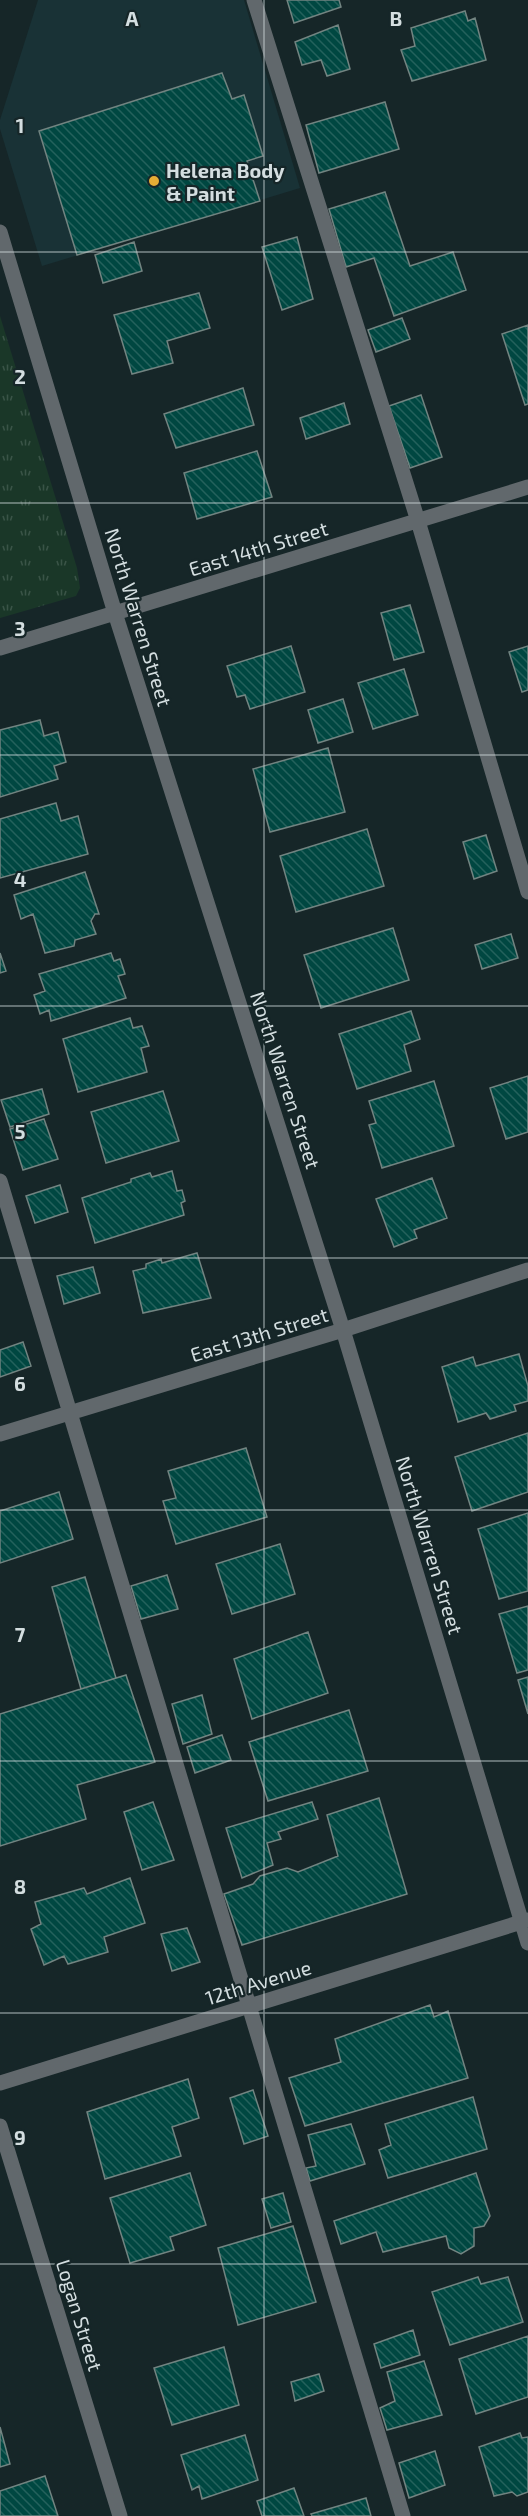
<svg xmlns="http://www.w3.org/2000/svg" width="528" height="2516" font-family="'Exo 2',sans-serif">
  <defs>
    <pattern id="park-tufts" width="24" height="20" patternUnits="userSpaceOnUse" patternTransform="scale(1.5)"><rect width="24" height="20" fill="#1a3728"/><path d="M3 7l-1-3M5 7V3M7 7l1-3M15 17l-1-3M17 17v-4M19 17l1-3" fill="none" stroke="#3a5447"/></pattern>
    <pattern id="building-back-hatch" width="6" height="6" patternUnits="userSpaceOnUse" patternTransform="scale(1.5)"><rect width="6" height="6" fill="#004741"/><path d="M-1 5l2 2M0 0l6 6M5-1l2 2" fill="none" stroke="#24615c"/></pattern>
  </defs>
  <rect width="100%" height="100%" fill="#162628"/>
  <!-- built -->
  <path fill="#193236" d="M38 0H244L300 188 42 266 0 129V120Z"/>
  <!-- park -->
  <path fill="url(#park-tufts)" d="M0 316 77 568 80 588 76 596 0 618Z"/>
  <!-- building -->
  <path fill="url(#building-back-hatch)" stroke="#728481" stroke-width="1.5" d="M287 0H339L341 7 294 23Z
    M465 11 468 21 475 18 486 60 412 81 401 50 415 46 411 28Z
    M338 25 350 69 327 76 321 60 302 65 295 42Z
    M222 73 232 99 244 95 263 156 247 161 260 201 77 255 39 131Z
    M385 102 399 149 319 173 306 125Z
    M385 192 410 266 453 252 466 290 394 316 374 258 346 267 329 209Z
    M297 237 313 299 282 310 262 247Z
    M134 242 142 271 103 283 95 255Z
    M199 293 210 328 167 341 173 363 132 374 114 315Z
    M402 318 410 339 376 352 368 330Z
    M528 325V404L525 405 502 334Z
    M243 388 254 425 176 448 164 414Z
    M421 395 442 457 410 468 389 406Z
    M344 403 350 424 306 439 300 418Z
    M257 451 272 497 197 519 184 473Z
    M410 605 424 652 394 660 381 613Z
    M291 646 305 692 250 709 245 695 237 697 227 666Z
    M528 646V690L522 692 509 652Z
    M404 669 418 715 373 729 358 683Z
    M343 699 353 732 318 743 308 710Z
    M40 720 44 736 58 732 66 762 54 766 58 779 0 797V730Z
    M328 748 345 812 270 832 253 769Z
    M56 803 61 821 78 816 88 854 0 878V819Z
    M367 829 384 886 296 912 280 856Z
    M486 835 497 871 474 879 463 842Z
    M85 872 99 914H95L91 921 96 934 75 940 74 946 45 953 33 914 21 919 14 895Z
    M393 928 409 980 321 1008 304 955Z
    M511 934 518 958 482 969 475 945Z
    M0 953 6 971 0 973Z
    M111 953 114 961 120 959 125 974 118 976 126 998 51 1021 49 1010 40 1014 34 995 45 991 39 974Z
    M411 1011 420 1039 404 1045 411 1071 357 1089 339 1034Z
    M130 1018 133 1028 142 1026 149 1046 141 1048 147 1072 78 1092 63 1039Z
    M528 1076V1132L506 1139 490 1088Z
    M434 1081 454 1146 382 1168 369 1125 376 1123 369 1101Z
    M42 1089 49 1114 10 1127 1 1100Z
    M163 1091 179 1141 106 1163 91 1112Z
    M44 1119 58 1159 23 1170 10 1129Z
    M172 1171 177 1191 182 1190 185 1201 181 1203 184 1215 95 1243 82 1198 131 1182V1179L150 1173 152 1177Z
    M432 1178 447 1218 414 1230 417 1238 394 1247 376 1199Z
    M60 1185 68 1212 35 1223 26 1196Z
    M197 1253 211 1298 143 1313 133 1271 146 1268V1264L161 1259 162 1263Z
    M93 1267 100 1293 64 1304 57 1276Z
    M23 1342 31 1366 0 1377V1350Z
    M519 1354 528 1386V1401L514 1405 516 1411 490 1419 486 1413 458 1422 442 1367 473 1357 476 1366Z
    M528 1433V1492L472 1511 455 1457Z
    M246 1448 267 1517 176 1544 163 1501 176 1498 168 1471Z
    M59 1492 73 1539 0 1563V1511Z
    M528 1513V1591L499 1599 478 1529Z
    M280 1544 295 1594 232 1614 216 1564Z
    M167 1575 178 1609 141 1619 131 1586Z
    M85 1577 116 1678 81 1689 52 1587Z
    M528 1606V1670L517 1673 499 1614Z
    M308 1632 328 1693 252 1719 234 1659Z
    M126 1675 155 1762 77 1785 86 1819 0 1846V1714Z
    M528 1677V1714L518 1680Z
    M202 1695 212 1734 183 1744 172 1704Z
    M349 1710 368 1771 268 1801 249 1742Z
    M222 1735 231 1760 195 1773 187 1747Z
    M379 1798 407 1894 242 1945 224 1894 253 1884 260 1876 287 1868 298 1872 338 1856 327 1815Z
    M153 1802 174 1860 142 1870 124 1812Z
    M312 1802 318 1819 278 1832 281 1839 267 1843 273 1865 242 1878 226 1828Z
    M130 1878 145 1923 104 1937 108 1952 68 1964 64 1956 44 1965 31 1929 41 1924 35 1902 84 1888 87 1894Z
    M187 1928 200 1962 172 1971 161 1934Z
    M430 2005 434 2017 448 2011 468 2078 305 2126 289 2078 341 2062 335 2039Z
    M188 2079 199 2118 172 2127 181 2156 105 2179 87 2112Z
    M253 2090 268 2136 244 2144 230 2098Z
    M473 2097 487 2149 388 2178 379 2150 391 2145 385 2124Z
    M351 2124 365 2164 310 2181 306 2168 316 2166 308 2135Z
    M190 2173 206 2225 170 2237 174 2250 130 2263 110 2198Z
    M476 2173 490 2216 484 2226 474 2228V2246L461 2254 449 2248 446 2236 383 2252 376 2232 341 2244 334 2221Z
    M283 2193 291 2222 271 2228 262 2199Z
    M293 2226 316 2302 238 2325 218 2248Z
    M478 2277 481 2284 508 2277 523 2322 450 2345 432 2292Z
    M413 2330 420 2355 381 2368 374 2344Z
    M528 2336V2397L476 2414 459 2359Z
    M224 2347 239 2405 172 2425 154 2368Z
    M424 2361 442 2415 387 2430 380 2408 395 2401 387 2372Z
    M319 2374 324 2391 295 2401 291 2382Z
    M0 2427 10 2464 0 2467Z
    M520 2433 522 2438 528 2437V2492L517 2496 512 2492 494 2496 479 2447Z
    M245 2435 258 2480 202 2499 199 2486 192 2490 181 2455Z
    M435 2451 445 2485 409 2498 399 2463Z
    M45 2476 58 2516H0V2491Z
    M294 2488 304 2516H262L257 2501Z
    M366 2498 371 2516H312L311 2514Z"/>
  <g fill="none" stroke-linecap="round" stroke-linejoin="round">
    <!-- minor -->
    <path stroke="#61686c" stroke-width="15" d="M254 0 418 521 528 892
      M0 232 115 613 343 1330 528 1943
      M0 648 528 487
      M0 1181 403 2516
      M0 1434 343 1330 528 1270
      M0 2083 528 1920
      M0 2126 120 2516"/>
  </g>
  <!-- grid -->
  <path fill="none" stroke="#d4dee0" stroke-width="1.5" stroke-opacity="0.55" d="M264 0V2516M0 252H528M0 503H528M0 755H528M0 1006H528M0 1258H528M0 1510H528M0 1761H528M0 2013H528M0 2264H528"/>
  <!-- markers -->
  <circle fill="#e5ad35" stroke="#162628" stroke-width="2" cx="154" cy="181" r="6"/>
  <g text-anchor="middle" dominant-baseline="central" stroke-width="4.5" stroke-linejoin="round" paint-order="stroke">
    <!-- poi labels -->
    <g font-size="20" font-weight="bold" fill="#d4dee0" stroke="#162628" text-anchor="start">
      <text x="166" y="170">Helena Body<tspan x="166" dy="23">&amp; Paint</tspan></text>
    </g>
    <!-- street labels -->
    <g font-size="20" fill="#d4dee0" stroke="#162628">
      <text transform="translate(258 548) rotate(-17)">East 14th Street</text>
      <text transform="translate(139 617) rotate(73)">North Warren Street</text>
      <text transform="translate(286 1080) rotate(72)">North Warren Street</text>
      <text transform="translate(259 1334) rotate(-17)">East 13th Street</text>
      <text transform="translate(430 1545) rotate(73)">North Warren Street</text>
      <text transform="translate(258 1982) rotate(-17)">12th Avenue</text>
      <text transform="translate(80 2315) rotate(73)">Logan Street</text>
    </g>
  </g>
  <g font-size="20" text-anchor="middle" font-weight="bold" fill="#d4dee0" stroke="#162628" stroke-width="4.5" stroke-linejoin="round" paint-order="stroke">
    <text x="132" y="26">A</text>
    <text x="396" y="26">B</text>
    <text x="20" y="133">1</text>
    <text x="20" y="384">2</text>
    <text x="20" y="636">3</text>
    <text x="20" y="887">4</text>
    <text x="20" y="1139">5</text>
    <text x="20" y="1391">6</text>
    <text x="20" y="1642">7</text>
    <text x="20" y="1894">8</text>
    <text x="20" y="2145">9</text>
  </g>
</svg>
